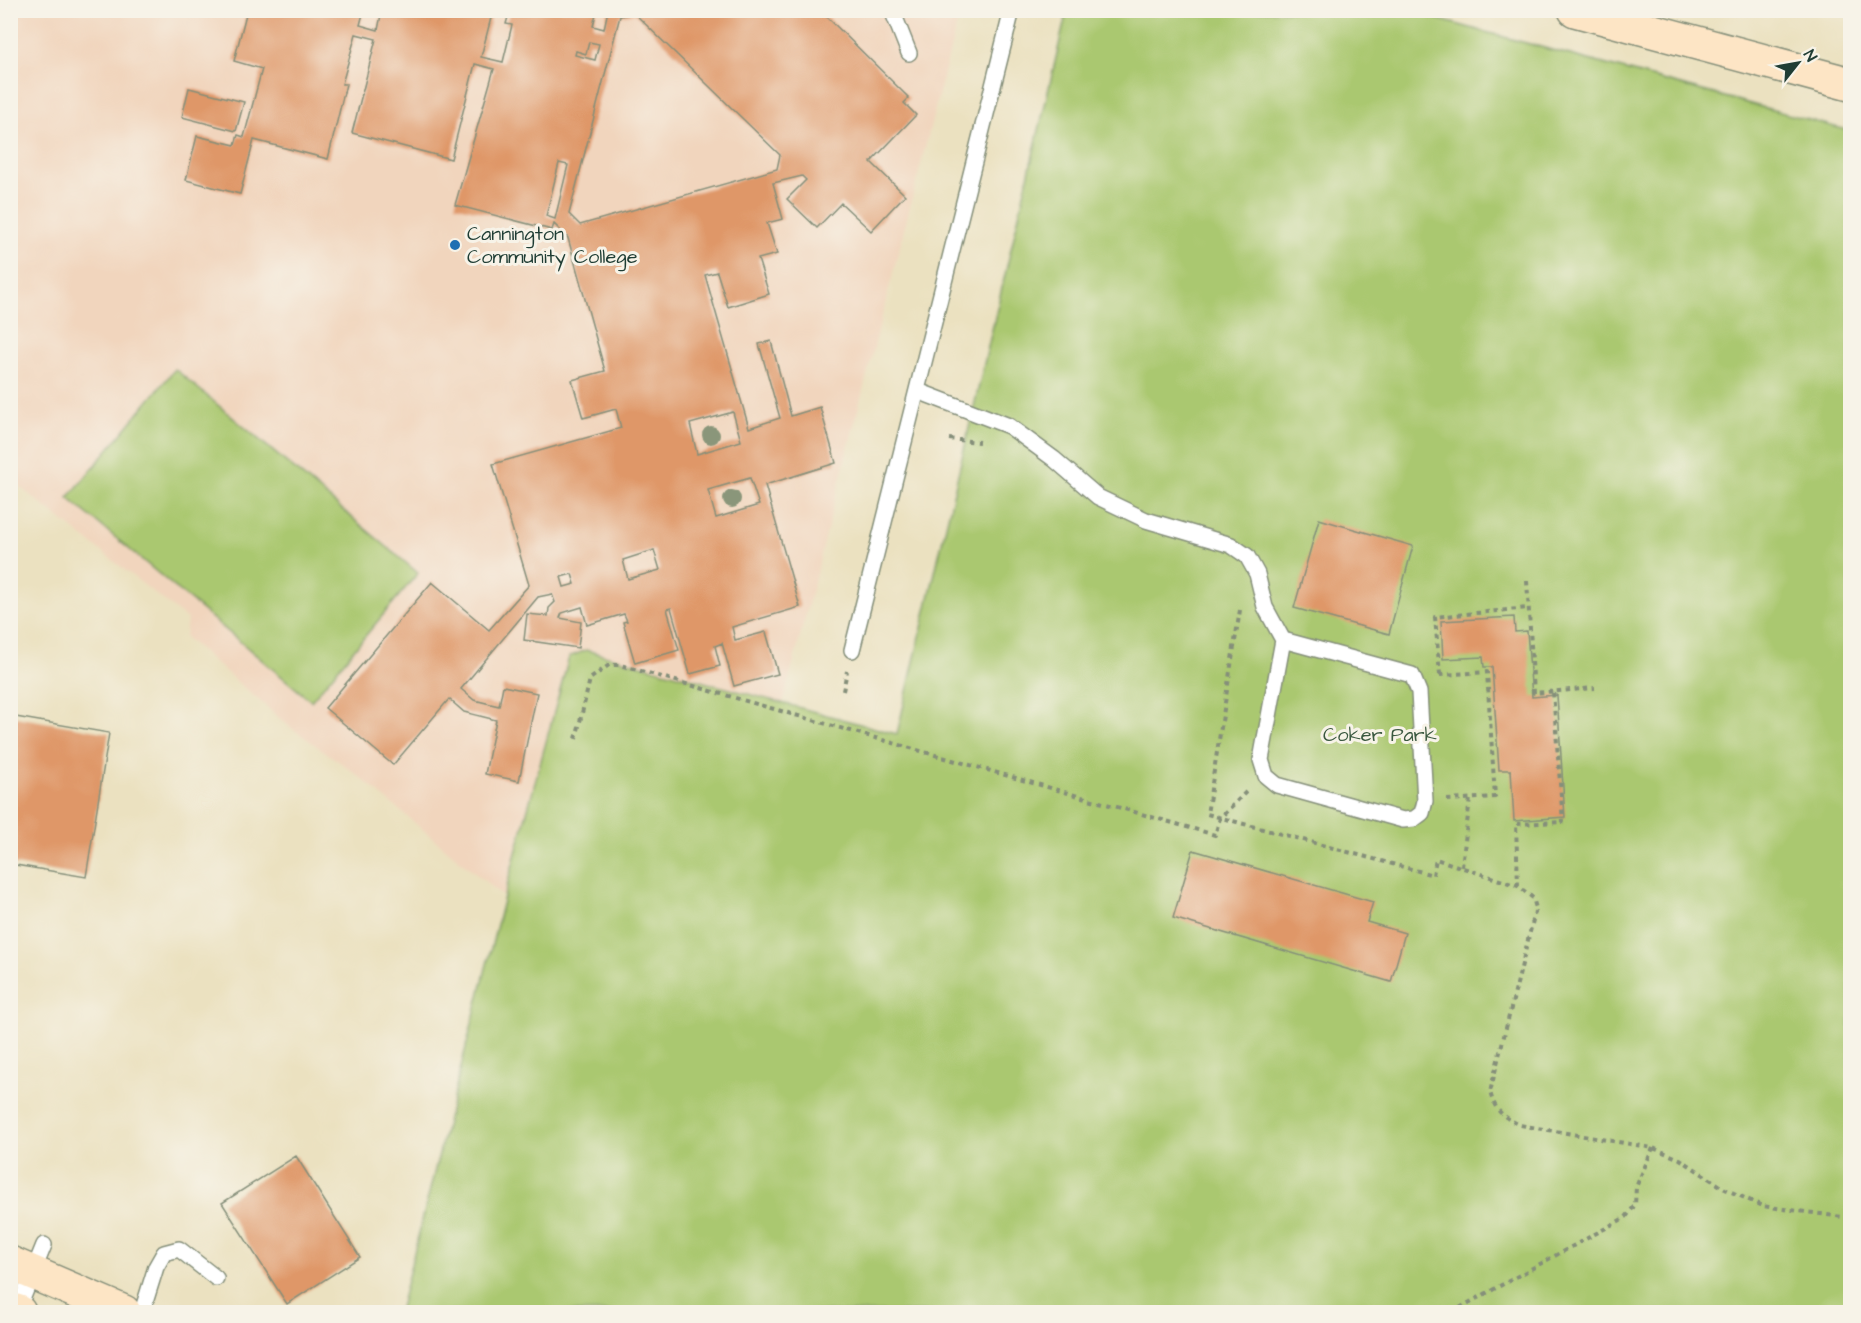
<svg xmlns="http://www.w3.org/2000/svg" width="1861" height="1323" font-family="'Architects Daughter',sans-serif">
  <rect width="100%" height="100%" fill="#f7f3e8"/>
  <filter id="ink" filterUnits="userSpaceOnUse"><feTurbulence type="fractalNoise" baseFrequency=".0167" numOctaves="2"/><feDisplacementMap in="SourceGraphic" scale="12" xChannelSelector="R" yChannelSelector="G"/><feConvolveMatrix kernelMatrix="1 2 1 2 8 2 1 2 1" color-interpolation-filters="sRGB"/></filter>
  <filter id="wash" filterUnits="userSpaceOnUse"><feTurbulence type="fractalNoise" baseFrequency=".008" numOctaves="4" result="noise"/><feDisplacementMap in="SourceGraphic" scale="24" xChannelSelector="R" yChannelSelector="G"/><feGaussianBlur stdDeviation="1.35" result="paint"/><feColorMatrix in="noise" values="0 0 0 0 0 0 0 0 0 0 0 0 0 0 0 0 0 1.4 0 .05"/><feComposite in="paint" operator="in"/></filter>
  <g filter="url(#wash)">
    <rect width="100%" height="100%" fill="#ebe1c0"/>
    <!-- built -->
    <path fill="#f1d5bd" d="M10 11H960L783 703 586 650 570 657 504 897 351 770 290 727 185 637 187 619 11 480Z"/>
    <!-- green -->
    <path fill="#aac86f" stroke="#648252" stroke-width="1.5" d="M1067 11H1408L1850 131V1312H399L504 897 569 657 586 650 897 734Z
      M175 369 418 573 311 701 68 498Z"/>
    <g id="blocks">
      <!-- building -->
      <path fill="#df9768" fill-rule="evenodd" d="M247 10H364L360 25 378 30 382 10H493L481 57 503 62 512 25 506 24 510 10H597L593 26 604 29 608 10H820L909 98 904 103 916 115 871 162 905 195 871 231 841 203 817 228 787 199 806 180 802 176 773 183 783 219 767 223 777 254 758 259 769 294 728 307 717 272 705 275 749 428 780 418 759 344 771 341 791 416 820 407 836 463 765 485 800 607 732 627 735 640 766 632 778 674 734 686 722 643 715 646 720 666 690 674 671 608 667 609 679 650 635 663 623 622 627 621 624 614 587 625 582 607 562 613 560 618 581 622 578 648 524 640 527 614 548 616 549 608 555 602 552 594 538 597 461 689 474 700 499 706 503 686 537 693 519 781 485 774 496 720 464 712 449 699 393 765 325 708 432 582 489 630 529 585 493 464 621 428 616 409 583 418 572 380 605 371 568 238 554 224 552 230 455 205 494 69 475 64 451 159 352 133 376 39 356 34 342 84H346L328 159 254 140 240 194 186 180 197 136 235 145 238 135 244 137 262 69 234 61ZM634 13 780 155 777 169 580 225 569 214 620 16ZM589 42 599 44 595 60 575 55 576 51 586 54ZM559 163 568 165 555 219 546 216ZM733 412 741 441 697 454 690 424ZM750 478 759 505 716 518 708 490ZM654 550 660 570 628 579 623 560ZM572 574 575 584 564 587 561 577Z
        M189 88 244 102 236 131 182 117Z
        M1319 519 1413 546 1389 634 1294 608Z
        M1514 617 1515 632 1527 631 1532 697 1557 695 1565 817 1514 821 1511 770H1499L1492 667H1484L1483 657 1443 659 1441 621Z
        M10 716 109 733 86 877 10 864Z
        M1193 850 1373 902 1367 922 1405 933 1391 982 1173 918Z
        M296 1156 360 1257 287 1304 222 1203Z"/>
    </g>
  </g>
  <g filter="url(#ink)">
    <use href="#blocks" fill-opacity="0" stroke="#858f7a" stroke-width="1.5"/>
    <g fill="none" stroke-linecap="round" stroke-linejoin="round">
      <defs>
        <path id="lane" d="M892 10 909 53
          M918 391 1009 426 1054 459 1098 497 1146 520 1231 545 1247 556 1257 574 1265 607 1283 640 1412 675 1419 692 1425 801 1422 813 1414 819 1403 820 1277 785 1266 776 1261 760 1283 640
          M852 650 1012 10
          M10 974V987
          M17 1312 44 1245
          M142 1312 156 1267 164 1253 179 1249 216 1278"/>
        <path id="secondary" d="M1575 10 1850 84
          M10 1263 124 1312
          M10 1309 19 1312"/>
      </defs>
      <!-- lane casing -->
      <use href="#lane" stroke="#858f7a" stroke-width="18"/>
      <!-- secondary casing -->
      <use href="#secondary" stroke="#858f7a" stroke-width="36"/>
      <!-- path -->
      <path stroke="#858f7a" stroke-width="4" stroke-dasharray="4.5 4.5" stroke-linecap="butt" d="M949 439 979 442
        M1527 581 1534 693 1595 688
        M1240 610 1207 814 1433 875 1436 859 1518 886 1533 898 1536 908 1490 1092C1495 1111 1503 1117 1520 1125L1653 1148 1680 1159 1725 1189 1762 1206 1850 1218
        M1440 675 1487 672 1495 797 1447 800
        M1440 675 1435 617 1528 608
        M843 691 847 671
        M576 739 590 679 609 665H620L1215 835 1220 818 1249 789
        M1462 867 1470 798
        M1518 886 1516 824 1563 822 1553 692
        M1452 1312 1626 1217 1635 1205 1636 1187 1653 1148"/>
      <!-- lane -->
      <use href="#lane" stroke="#fff" stroke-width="15"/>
      <!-- secondary -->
      <use href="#secondary" stroke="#fde5c5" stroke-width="33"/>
    </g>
    <!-- trees -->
    <g fill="#8a967a">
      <circle cx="711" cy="435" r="9"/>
      <circle cx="732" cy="499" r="9"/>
    </g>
  </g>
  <!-- markers -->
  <circle fill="#1f6fb2" stroke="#f7f3e8" stroke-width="2" cx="455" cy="245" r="6"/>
  <g text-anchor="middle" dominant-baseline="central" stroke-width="6" stroke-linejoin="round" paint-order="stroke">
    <!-- poi labels -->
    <g font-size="20" fill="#1f3d34" stroke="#f7f3e8" text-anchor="start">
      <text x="467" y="234">Cannington<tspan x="467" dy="23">Community College</tspan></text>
    </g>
    <!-- park labels -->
    <g font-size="20" fill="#3b5940" stroke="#f7f3e8">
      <text x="1380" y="735">Coker Park</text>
    </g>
  </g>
  <!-- margin -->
  <rect width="1861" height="1323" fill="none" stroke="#f7f3e8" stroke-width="36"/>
  <!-- north arrow -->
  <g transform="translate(1798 63) rotate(59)" stroke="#f7f3e8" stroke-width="4.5" paint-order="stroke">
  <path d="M0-4.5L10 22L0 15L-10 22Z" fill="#1f3d34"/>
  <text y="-9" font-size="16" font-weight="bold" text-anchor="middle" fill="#1f3d34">N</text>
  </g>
</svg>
